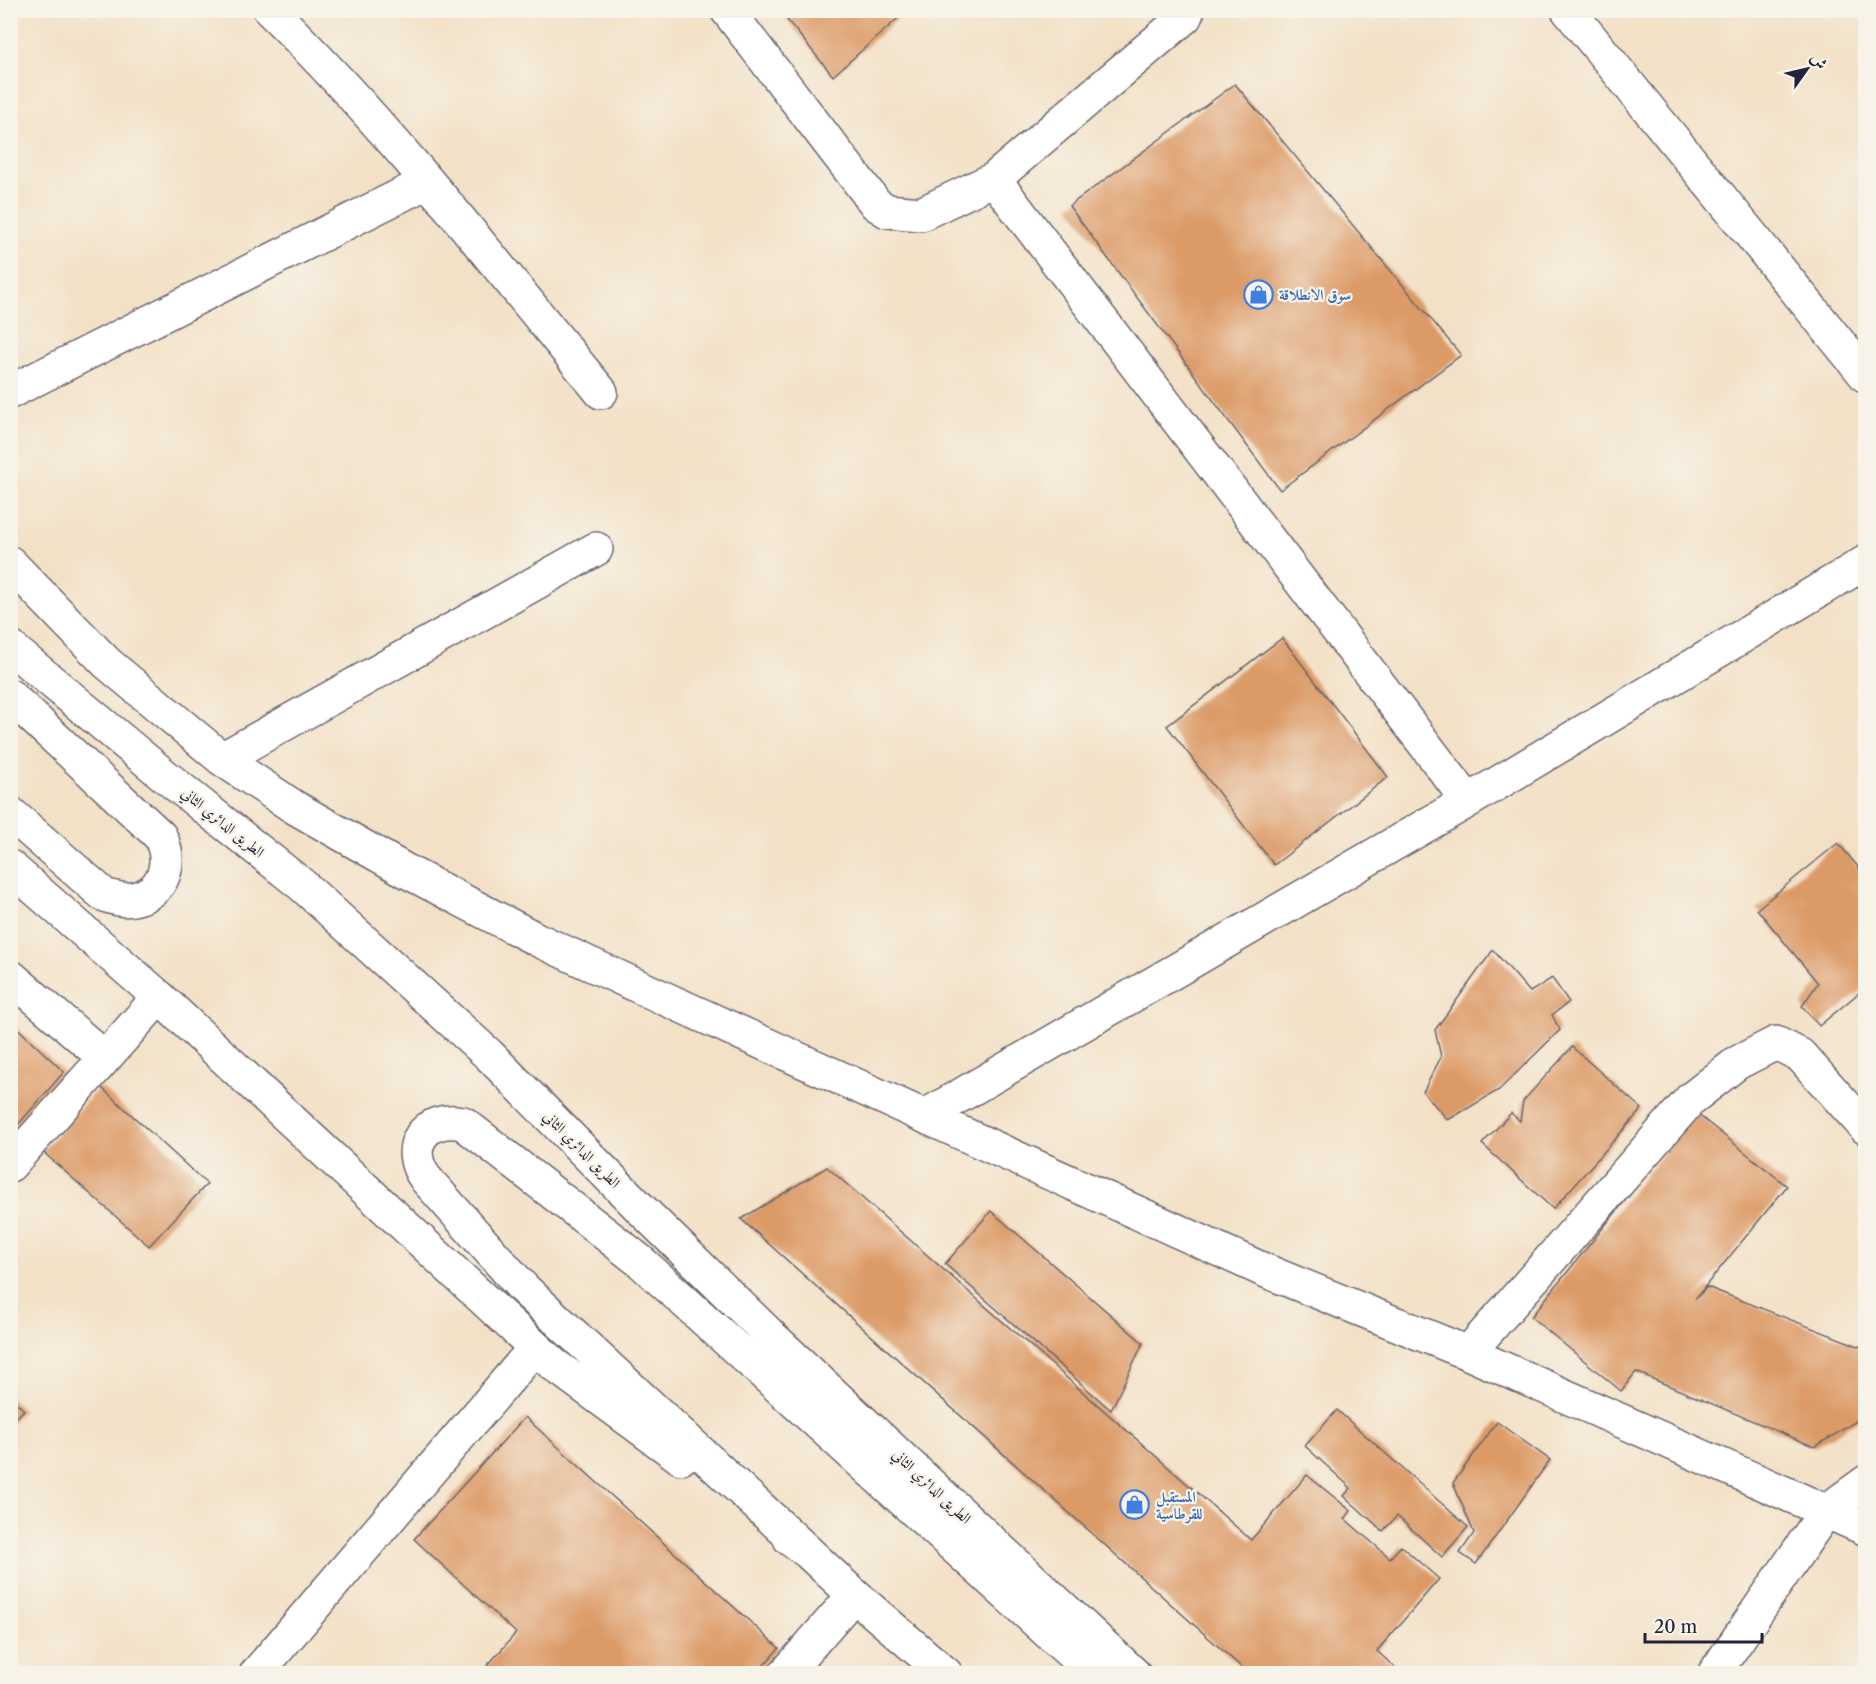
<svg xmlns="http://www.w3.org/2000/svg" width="1876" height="1684" font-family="'Libre Caslon Text',Amiri,serif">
  <rect width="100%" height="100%" fill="#f7f3e8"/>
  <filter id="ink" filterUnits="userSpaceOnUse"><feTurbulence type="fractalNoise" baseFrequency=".0167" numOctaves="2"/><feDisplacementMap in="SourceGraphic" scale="12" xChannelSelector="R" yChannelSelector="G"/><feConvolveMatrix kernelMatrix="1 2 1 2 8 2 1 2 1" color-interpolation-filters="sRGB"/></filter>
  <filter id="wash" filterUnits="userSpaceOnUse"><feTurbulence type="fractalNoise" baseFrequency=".008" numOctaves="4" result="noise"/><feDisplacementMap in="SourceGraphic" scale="24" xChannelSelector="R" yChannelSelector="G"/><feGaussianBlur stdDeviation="1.35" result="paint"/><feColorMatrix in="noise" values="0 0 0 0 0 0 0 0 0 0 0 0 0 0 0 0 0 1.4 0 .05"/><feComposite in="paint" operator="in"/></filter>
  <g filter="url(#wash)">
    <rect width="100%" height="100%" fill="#f3e1c7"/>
    <g id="blocks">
      <!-- building -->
      <path fill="#dc9a66" d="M779 10H900L903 14 833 76Z
        M1235 84 1461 355 1280 490 1069 206Z
        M1282 638 1388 777 1274 865 1167 726Z
        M1838 843 1859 868 1866 863V987L1819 1026 1802 1006 1818 983 1757 909Z
        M1493 950 1530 992 1552 978 1569 1002 1552 1015 1560 1030 1499 1090 1448 1120 1423 1092 1441 1057 1435 1030Z
        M10 1021 64 1072 10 1134Z
        M1572 1047 1642 1109 1553 1209 1482 1144 1511 1113 1520 1121 1523 1101Z
        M100 1086 207 1184 149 1246 42 1151Z
        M1696 1113 1787 1186 1695 1299 1707 1287 1866 1349V1415L1815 1447 1636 1372 1621 1391 1531 1317Z
        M827 1167 1251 1540 1307 1475 1351 1511 1345 1519 1390 1558 1401 1546 1439 1579 1377 1651 1402 1674H1249L741 1219Z
        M991 1211 1143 1343 1111 1410 945 1264Z
        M10 1397 24 1410 10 1423Z
        M1337 1410 1468 1527 1442 1557 1397 1516 1383 1531 1344 1496 1351 1488 1305 1446Z
        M525 1417 779 1648 756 1674H480L516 1633 414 1539Z
        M1497 1422 1550 1460 1476 1564 1460 1553 1474 1533 1453 1483Z"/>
    </g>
  </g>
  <g filter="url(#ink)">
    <use href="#blocks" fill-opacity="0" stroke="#6b656c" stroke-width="1.5"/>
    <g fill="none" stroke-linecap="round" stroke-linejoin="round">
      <defs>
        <path id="minor" d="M270 10C390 128 494 262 601 392
          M727 10 876 204 887 211 921 214 994 179 1185 17 1188 10
          M1568 10 1866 376
          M994 179 1468 801
          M10 392 427 182
          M10 563 107 663 222 759 294 807 408 872 536 939 668 1000 1266 1271 1468 1353 1866 1529
          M222 759 596 549
          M10 976 105 1058
          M925 1116 1468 801 1866 562
          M10 1165 159 997
          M1468 1353 1691 1099 1737 1063 1776 1043 1800 1055 1866 1128
          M256 1674 535 1348
          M785 1674 854 1595
          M1714 1674 1826 1511 1866 1482"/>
        <path id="highway" d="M10 647 165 776 302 885 489 1055 643 1211 773 1338 1134 1674
          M10 696 160 836C173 862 165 893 133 899 123 901 114 898 104 895L10 813
          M10 867 159 997 553 1364 681 1458
          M790 1539 808 1552 854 1595 946 1674
          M808 1552 523 1288 426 1179C402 1147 425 1115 463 1123L640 1261 1094 1674"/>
      </defs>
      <!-- minor casing -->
      <use href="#minor" stroke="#6b656c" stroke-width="36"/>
      <!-- highway casing -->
      <use href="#highway" stroke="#6b656c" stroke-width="36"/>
      <!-- minor -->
      <use href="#minor" stroke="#fff" stroke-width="33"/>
      <!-- highway -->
      <use href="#highway" stroke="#fff" stroke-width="33"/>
    </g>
  </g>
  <!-- icons -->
  <defs>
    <symbol id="shop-ring" viewBox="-11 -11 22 22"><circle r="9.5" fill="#f7f3e8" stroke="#3f7fe0" stroke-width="1.5"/><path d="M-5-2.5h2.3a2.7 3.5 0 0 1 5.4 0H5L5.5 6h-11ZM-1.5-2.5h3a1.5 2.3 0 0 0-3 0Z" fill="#3f7fe0"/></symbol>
  </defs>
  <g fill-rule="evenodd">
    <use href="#shop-ring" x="1242" y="278" width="33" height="33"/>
    <use href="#shop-ring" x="1118" y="1488" width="33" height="33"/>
  </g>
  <g text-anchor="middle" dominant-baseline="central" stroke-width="4.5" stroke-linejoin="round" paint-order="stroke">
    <!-- shop labels -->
    <g font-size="15" font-weight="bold" fill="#366cbe" stroke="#f7f3e8" text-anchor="start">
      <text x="1279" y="294">سوق الانطلاقة</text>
      <text x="1156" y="1496">المستقبل<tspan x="1156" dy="17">للقرطاسية</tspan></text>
    </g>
    <!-- street labels -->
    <g font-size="15" fill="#22223b" stroke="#f7f3e8">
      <text transform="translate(223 822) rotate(39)">الطريق الدائري الثاني</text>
      <text transform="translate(582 1149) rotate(45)">الطريق الدائري الثاني</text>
      <text transform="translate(932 1486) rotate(43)">الطريق الدائري الثاني</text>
    </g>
  </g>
  <!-- margin -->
  <rect width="1876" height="1684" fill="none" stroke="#f7f3e8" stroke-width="36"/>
  <!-- north arrow -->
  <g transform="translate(1807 69) rotate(56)" stroke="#f7f3e8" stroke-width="4.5" paint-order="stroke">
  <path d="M0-4.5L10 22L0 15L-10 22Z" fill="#22223b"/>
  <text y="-9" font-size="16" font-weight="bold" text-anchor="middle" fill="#22223b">ش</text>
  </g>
  <!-- scale -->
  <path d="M1645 1633v9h117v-9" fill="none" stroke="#22223b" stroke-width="3"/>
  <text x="1654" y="1633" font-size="18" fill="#22223b" stroke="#f7f3e8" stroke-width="4.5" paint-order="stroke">20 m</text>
</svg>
